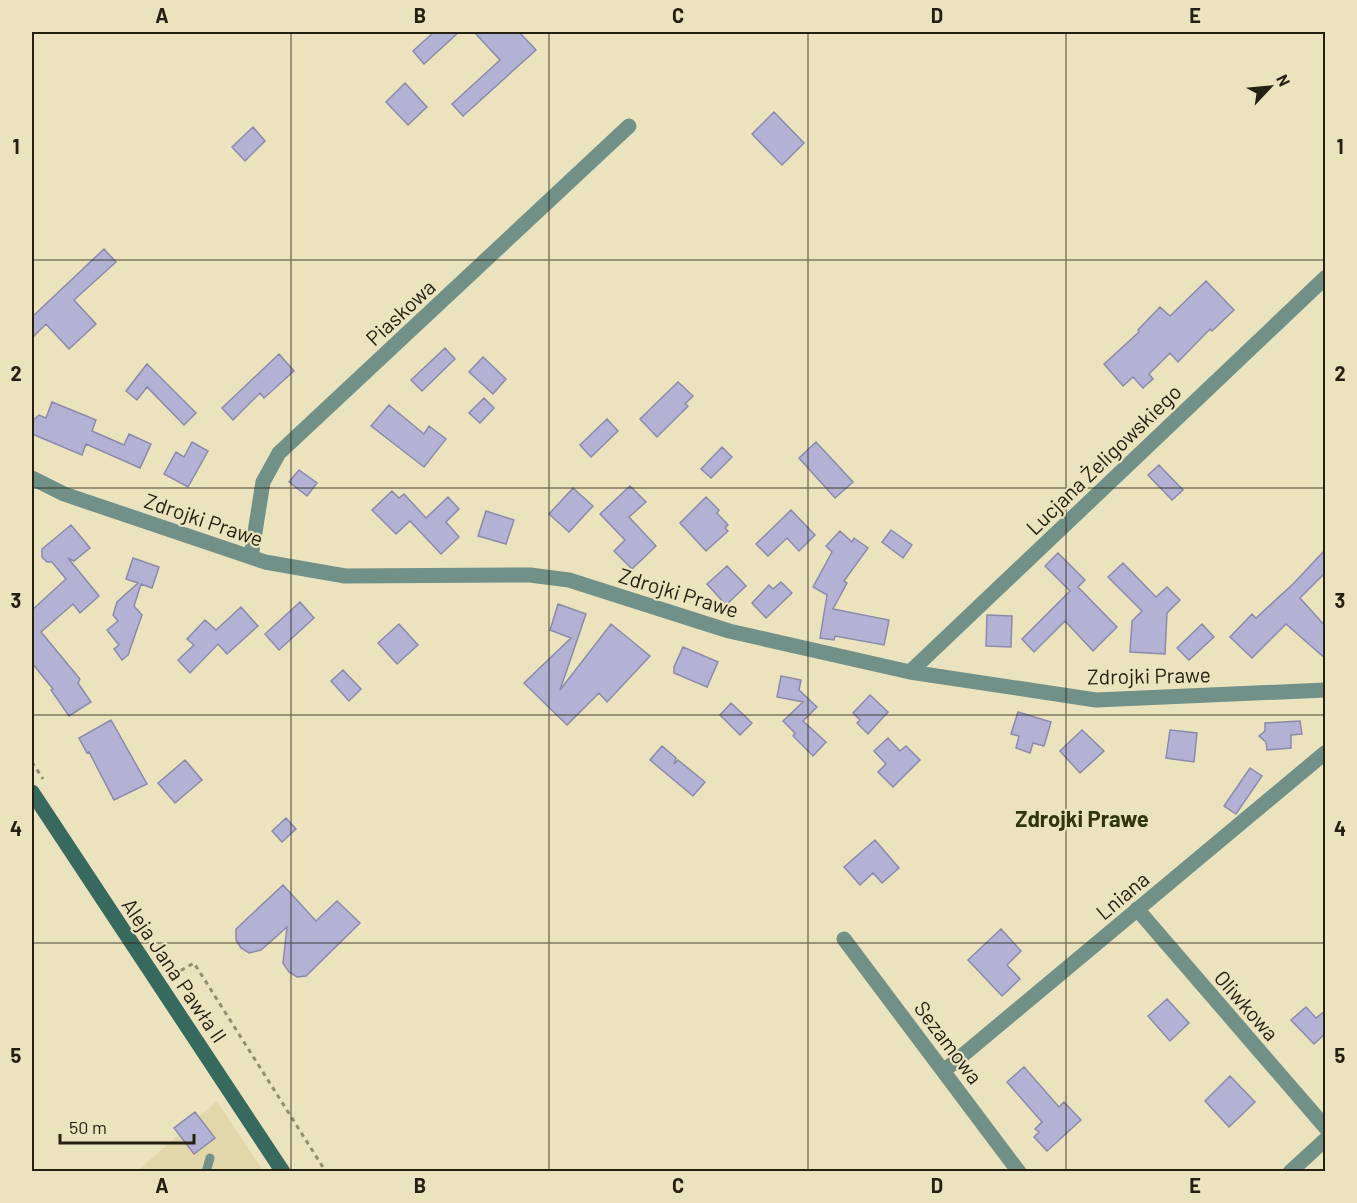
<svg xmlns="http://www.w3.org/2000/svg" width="1357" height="1203" font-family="Barlow,sans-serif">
  <rect width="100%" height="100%" fill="#ebe3be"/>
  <!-- built -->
  <path fill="#e1d7ab" d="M217 1101 263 1171 136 1172Z"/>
  <!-- building -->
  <path fill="#b3b2d4" stroke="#8b8aab" stroke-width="1.5" d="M434 32H459L424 64 413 51Z
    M474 32H519L536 50 463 116 452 104 500 60Z
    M405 83 427 107 408 125 386 102Z
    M774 112 804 143 782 165 752 134Z
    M253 127 265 141 245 161 232 147Z
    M104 249 116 262 74 300 96 324 69 349 46 324 32 338V317Z
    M1206 281 1234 310 1212 331 1210 329 1178 362 1170 353 1149 374 1153 379 1143 388 1133 377 1123 386 1104 364 1139 332 1138 330 1160 307 1170 316Z
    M445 348 455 359 422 391 411 380Z
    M279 354 294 371 264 398 260 393 233 420 222 408Z
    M483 357 506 379 493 394 469 372Z
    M147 364 196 413 184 425 147 387 137 400 126 391Z
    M678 382 693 396 685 404 688 406 657 437 640 419Z
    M484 398 494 408 480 423 469 413Z
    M52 402 96 420 92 431 124 445 129 434 151 444 140 468 86 444 82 455 32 434V421L39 415 46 418Z
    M389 405 424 434 429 426 446 439 424 467 371 426Z
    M607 419 618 431 591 457 580 445Z
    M192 442 208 451 188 487 164 474 176 452 184 457Z
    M816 442 853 482 835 498 799 458Z
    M722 447 732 457 711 478 701 469Z
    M1159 465 1183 490 1172 500 1148 475Z
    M299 470 317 483 307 496 289 482Z
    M630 486 646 502 629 517 656 546 632 569 614 551 625 540 600 514Z
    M573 488 593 506 569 532 549 514Z
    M392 491 399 498 404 494 426 518 448 497 459 509 446 522 459 537 441 554 410 521 396 534 372 510Z
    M706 497 719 510 717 513 728 525 725 528 728 531 706 551 680 523Z
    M791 510 815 535 799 551 787 538 768 556 756 544Z
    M486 511 514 520 506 544 478 536Z
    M71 525 90 548 74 561 68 558 99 596 80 613 73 604 41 632 80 679 78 683 91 702 69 716 51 690 53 689 32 663V610L66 579 52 562H47L42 557V549Z
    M891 530 912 545 903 558 882 542Z
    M840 531 852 542 854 538 868 548 844 581 847 583 833 609 889 620 884 645 835 636 834 640 820 638 827 595 813 587 832 552 826 546Z
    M1326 549V572L1300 598 1326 627V659L1286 624 1252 658 1230 637 1252 614 1256 618 1293 584Z
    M1058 553 1085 580 1078 587 1117 627 1093 651 1065 621 1034 652 1022 639 1070 591 1045 566Z
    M133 558 159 567 152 588 141 584 134 606 142 615 128 655 122 660 114 649 119 645 107 630 118 621 113 615 117 602 138 583 126 579Z
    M1123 563 1156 597 1167 587 1180 600 1167 613 1165 654 1130 652 1132 621 1142 611 1108 577Z
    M727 566 746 586 726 605 707 584Z
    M781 582 792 593 766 618 752 603 769 585 773 589Z
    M300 602 314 618 279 650 265 634Z
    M558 604 586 614 560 690 611 624 650 656 607 702 599 693 567 725 524 683 571 638 550 630Z
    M241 607 258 626 227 654 218 644 190 673 178 660 194 645 187 639 205 620 216 630Z
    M987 615 1012 616 1011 647 986 646Z
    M399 624 418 645 397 664 378 643Z
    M1202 624 1214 637 1189 660 1177 648Z
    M683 647 718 662 707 687 674 673V667Z
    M343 670 361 689 349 701 331 681Z
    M781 676 801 680 799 690 817 707 803 721 826 742 813 756 793 736 795 733 783 721 803 702 777 697Z
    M870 695 888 712 868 734 857 723 860 720 853 713Z
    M731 703 752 723 740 735 720 715Z
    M1018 712 1051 722 1044 746 1033 743 1030 753 1016 748 1019 736 1011 734Z
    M111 720 147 784 114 800 89 752 87 753 79 738Z
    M1300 721 1302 734 1291 735V748L1267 750 1266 742 1259 736 1265 731V723Z
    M1082 730 1104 751 1080 773 1060 751Z
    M1170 730 1197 733 1194 762 1166 758Z
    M888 738 900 751 906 746 920 760 893 787 878 772 886 764 874 751Z
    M662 746 676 758 674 764 678 760 705 782 693 796 650 760Z
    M185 760 202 780 175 803 158 783Z
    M1250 768 1262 776 1236 814 1224 806Z
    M286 818 296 829 282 842 272 831Z
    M875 840 899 868 882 883 873 873 860 885 844 867Z
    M283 885 316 921 337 901 360 923 306 976 297 977 289 972 283 963 287 927 261 950 249 953 241 948 236 940V929Z
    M1001 929 1021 951 1007 965 1020 979 1002 996 968 960Z
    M1167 999 1189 1023 1170 1041 1148 1016Z
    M1306 1007 1316 1018 1326 1010V1033L1314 1044 1291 1020Z
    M1024 1067 1059 1107 1064 1102 1081 1120 1047 1151 1034 1137 1039 1132 1035 1129 1042 1122 1007 1082Z
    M1230 1076 1255 1102 1229 1127 1205 1101Z
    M195 1112 215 1138 194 1154 174 1128Z"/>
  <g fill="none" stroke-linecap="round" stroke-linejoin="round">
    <!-- path -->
    <path stroke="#938d72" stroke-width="3" stroke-dasharray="4.5 4.5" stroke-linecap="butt" d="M32 762 43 779
      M173 975 194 963 326 1172"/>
    <!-- service -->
    <path stroke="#719188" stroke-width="9" d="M206 1172 210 1158"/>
    <!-- minor -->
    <path stroke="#719188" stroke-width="15" d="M32 478 64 494 265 562 345 576 530 575 569 580 729 631 910 672 1096 700 1326 690
      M251 557 263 482 279 453 629 126
      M910 672 1326 277
      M1137 909 1326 1128
      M844 939 1019 1172
      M945 1070 1326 752
      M1290 1172 1326 1139"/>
    <!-- secondary -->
    <path stroke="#37695e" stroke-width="15" d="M32 792 283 1172"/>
  </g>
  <!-- grid -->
  <path fill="none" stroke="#242113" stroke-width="1.5" stroke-opacity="0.55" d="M291 32V1172M549 32V1172M808 32V1172M1066 32V1172M32 260H1326M32 488H1326M32 715H1326M32 943H1326"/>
  <g text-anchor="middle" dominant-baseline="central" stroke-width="4.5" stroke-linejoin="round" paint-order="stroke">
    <!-- street labels -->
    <g font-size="21" fill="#242113" stroke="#ebe3be">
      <text transform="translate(400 312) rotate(-43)">Piaskowa</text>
      <text transform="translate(1103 459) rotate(-44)">Lucjana Żeligowskiego</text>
      <text transform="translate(204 519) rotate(19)">Zdrojki Prawe</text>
      <text transform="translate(679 592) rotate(17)">Zdrojki Prawe</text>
      <text transform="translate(1149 675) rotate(-1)">Zdrojki Prawe</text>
      <text transform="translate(1122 895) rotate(-40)">Lniana</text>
      <text transform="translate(175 970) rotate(56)">Aleja Jana Pawła II</text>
      <text transform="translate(1247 1005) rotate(49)">Oliwkowa</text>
      <text transform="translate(949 1042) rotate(53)">Sezamowa</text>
    </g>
    <!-- neighbourhood labels -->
    <g font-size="22" font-weight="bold" fill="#2f360f" stroke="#ebe3be">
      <text x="1082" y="818">Zdrojki Prawe</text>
    </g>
  </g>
  <!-- border -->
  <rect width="1357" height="1203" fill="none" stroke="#ebe3be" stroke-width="66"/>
  <!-- north arrow -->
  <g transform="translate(1270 87) rotate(64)" stroke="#ebe3be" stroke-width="4.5" paint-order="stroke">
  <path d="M0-4.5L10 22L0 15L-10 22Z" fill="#242113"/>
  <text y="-9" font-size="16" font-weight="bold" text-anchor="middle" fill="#242113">N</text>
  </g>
  <!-- scale -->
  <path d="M60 1134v9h134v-9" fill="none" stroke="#242113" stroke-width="3"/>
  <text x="69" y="1134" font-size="18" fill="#242113" stroke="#ebe3be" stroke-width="4.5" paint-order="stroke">50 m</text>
  <rect x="33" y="33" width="1291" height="1137" fill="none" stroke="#242113" stroke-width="2"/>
  <g font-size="20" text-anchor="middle" font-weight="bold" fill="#242113">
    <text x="162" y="23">A</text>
    <text x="420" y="23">B</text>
    <text x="678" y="23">C</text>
    <text x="937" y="23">D</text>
    <text x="1195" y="23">E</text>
    <text x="16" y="154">1</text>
    <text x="1340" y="154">1</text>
    <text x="16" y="381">2</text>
    <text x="1340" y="381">2</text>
    <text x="16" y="608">3</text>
    <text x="1340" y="608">3</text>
    <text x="16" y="836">4</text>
    <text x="1340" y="836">4</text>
    <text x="16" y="1063">5</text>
    <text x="1340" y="1063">5</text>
    <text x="162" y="1193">A</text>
    <text x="420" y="1193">B</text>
    <text x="678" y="1193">C</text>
    <text x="937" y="1193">D</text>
    <text x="1195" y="1193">E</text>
  </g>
</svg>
